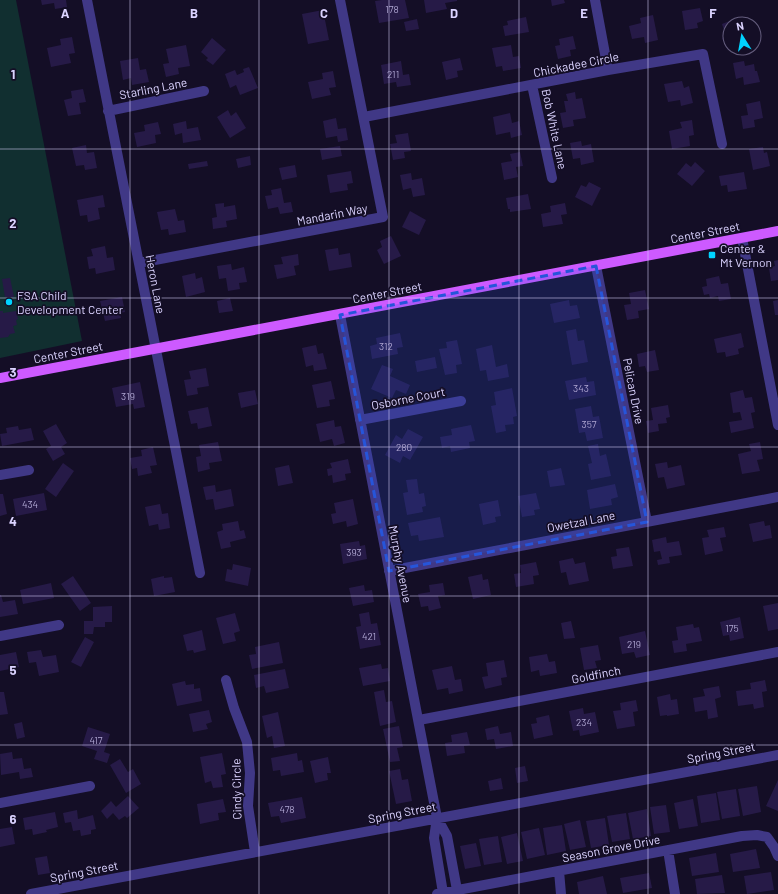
<svg xmlns="http://www.w3.org/2000/svg" width="778" height="894" font-family="Barlow,sans-serif">
  <rect width="100%" height="100%" fill="#140e26"/>
  <!-- green -->
  <path fill="#112f30" d="M0 0H16L82 341 0 358Z"/>
  <!-- building -->
  <path fill="#261a47" d="M41 0H66L67 7 55 9 54 3 42 5Z
    M382 0H405L409 18 379 23 375 1Z
    M424 0H457V1L445 3 447 9 426 13Z
    M551 0H564L565 3 552 6Z
    M700 8 703 21 697 23 698 28 685 30 682 11Z
    M323 10 329 40 308 44 302 14Z
    M653 15 658 40 645 43 644 37 632 39 629 26 641 23 640 18Z
    M526 17 529 32 505 36 503 26 508 25 507 21Z
    M417 19 419 29 406 31 404 22Z
    M735 19 737 24 743 22 744 24H730V49L728 50 722 38 726 36 722 24Z
    M573 36 576 49 570 50 571 56 558 59 555 46 560 45 559 39Z
    M72 37 75 53 69 54 71 63 51 67 47 48 61 45 60 39Z
    M212 38 226 50 213 65 206 60 208 58 201 52Z
    M186 45 190 66 178 68 179 74 166 77 163 64 169 63 166 49Z
    M511 45 513 57 519 56 521 68 503 71 502 66 496 67 492 48Z
    M138 58 140 70 146 69 149 82 132 85 131 78 123 80 120 61Z
    M460 58 463 70 457 71 458 77 446 80 442 62Z
    M401 61 403 75 409 74 411 85 397 87 396 82 384 84 381 65Z
    M744 61 745 66 754 64 755 71H757L760 82 744 85 743 77 736 79 733 63Z
    M249 67 258 88 240 95 236 85 230 88 225 74 235 70 237 75 244 72 243 69Z
    M333 71 336 87 329 88 331 95 312 99 308 82 323 79 322 73Z
    M682 81 684 88 689 86 693 103 681 106 680 100 668 102 664 84Z
    M83 89 86 102 79 103 81 114 68 116 64 100 72 98 71 91Z
    M575 92 576 99 582 98 586 118 573 120 574 126 563 128 560 113 566 112 564 101H568L566 94Z
    M760 101 763 118 754 120 755 127 743 129 741 116 748 115 746 104Z
    M228 110 231 116 236 112 246 128 230 138 217 117Z
    M510 113 512 123 519 121 522 135 511 138 510 132 496 135 493 117Z
    M336 118 338 129 346 128 348 140 338 142 337 136 326 138 323 121Z
    M692 120 694 135 689 136 690 146 672 149 669 131 682 128 680 122Z
    M186 121 187 129 198 127 201 140 183 143 182 133 175 135 173 124Z
    M158 122 161 134 155 135 156 143 137 147 134 133 145 131 144 125Z
    M408 133 411 151 404 152 405 158 393 160 390 144 397 143 395 135Z
    M581 141 582 146 591 144 594 162 581 165 580 158 573 159 570 143Z
    M86 145 87 153 94 152 97 168 85 170 84 165 76 166 72 148Z
    M340 146 342 156 322 160 320 149Z
    M763 147 764 153 767 152 770 166 753 170 749 149Z
    M520 152 523 166 516 167 518 177 504 180 501 163 512 161 510 154Z
    M250 156 251 165 238 168 236 159Z
    M207 161 208 166 189 169 188 164Z
    M695 162 705 171 692 186 677 174 686 163 691 167Z
    M295 165 297 177 282 180 279 168Z
    M351 171 353 183 347 184 348 190 330 193 327 175Z
    M744 172 747 189 728 192 727 185 721 186 719 176Z
    M411 173 412 180 422 178 425 195 413 197 411 188 403 190 400 175Z
    M589 182 601 188 592 206 575 197 581 185 586 187Z
    M281 188 284 203 291 202 293 212 280 214 278 207 268 209 265 196 272 195 271 190Z
    M528 194 531 209 510 212V209H508L506 198Z
    M103 195 105 207 98 208 100 219 88 222 87 215 80 216 77 200Z
    M224 203V207L235 205 237 219 226 221 227 227 213 229 212 218 217 217 215 204Z
    M565 203 567 214 561 215 563 224 543 227 541 214 551 212 550 206Z
    M175 209 178 221 184 220 186 232 169 235 168 229 161 230 157 212Z
    M410 211 426 220 419 235 402 227Z
    M391 236 401 256 384 264 377 250 382 247 380 241Z
    M105 246 107 258 113 257 115 270 96 274 95 268 89 269 87 257 93 256 91 249Z
    M338 248 339 255 350 253 352 267 329 271 325 250Z
    M298 254 299 265 294 266 296 275 277 279 274 265 283 264 281 257Z
    M778 260V280L771 281 769 268 775 266 774 261Z
    M231 264 232 270 244 267 247 282 239 283 240 289 228 291 226 278 219 279 217 266Z
    M195 273 196 279 202 277 205 292 186 297 182 276Z
    M719 276 721 284 728 283 731 299 719 301 718 296 710 298 709 294 704 295 702 287 707 286 706 279Z
    M10 278 14 297H5L2 279Z
    M645 290 649 309 638 311 639 318 627 320 624 305 631 304 629 293Z
    M122 297 125 312 120 313 121 318 105 321 100 301Z
    M230 298 233 311 219 313 217 301Z
    M569 300 570 306 577 305 580 318 554 323 550 304Z
    M778 300V315H775L773 301Z
    M0 311H3V313L16 311 18 319 16 320 17 325 13 326 15 333 10 334 8 337 0 338Z
    M576 329 578 341 584 340 588 362 572 365 566 331Z
    M400 333 403 347 397 348 398 354 372 359 370 346 377 344 376 338Z
    M741 333 744 347 738 349 739 354 726 357 725 352 717 353 714 339Z
    M457 340 462 364 456 365 457 373 445 375 439 349 447 348 446 342Z
    M316 345 318 354 323 353 327 369 314 371 313 365 306 367 302 348Z
    M492 345 496 367 507 364 509 377 488 381 486 370 480 371 476 349Z
    M655 350 659 370 647 372 645 366 639 367 637 354Z
    M435 357 437 368 417 372 415 361Z
    M382 365 393 369 390 376 410 385 406 394 396 390 392 398 371 389Z
    M206 368 209 386 197 388 198 394 187 396 184 380 191 379 189 371Z
    M586 377 587 382 594 381 596 395 569 400 565 381Z
    M331 381 335 399 329 400 330 406 317 408 312 385Z
    M140 382 145 407 134 409 133 404 116 407 112 388Z
    M512 388 517 416 513 417 514 424 505 425 506 431 496 433 491 406 496 405 494 392Z
    M255 390 258 404 241 408 238 393Z
    M743 390 745 398 752 397 755 412 751 413 754 428 731 433 729 422 742 420 740 412 733 413 730 393Z
    M668 405 670 417 666 418 667 423 658 424 659 431 648 433 646 421 653 420 651 408Z
    M591 406 593 417 599 416 603 438 587 441 585 432 579 433 575 409Z
    M208 407 212 426 198 429 197 423 191 424 188 411Z
    M334 420 335 427 341 426 345 443 334 446 332 439 320 442 316 424Z
    M56 424 67 443 61 447 65 454 53 461 46 449 51 446 43 431Z
    M471 425 475 441 469 442 470 448 451 452 450 446 442 448 440 437 452 435 451 429Z
    M18 426 19 430 31 428 34 440 2 446 0 434 7 433 6 428Z
    M408 429 423 437 410 460 403 456 400 463 385 455 396 435 402 439Z
    M218 442 222 461 209 463 210 469 198 472 196 457 201 456 199 445Z
    M760 442 763 459 757 460 760 471 742 474 738 454 751 451 749 444Z
    M598 444 600 456 606 454 611 476 591 480 588 464 592 463 588 446Z
    M153 447 157 465 150 466 152 473 138 476 137 468 132 469 130 458 142 456 141 450Z
    M348 459 351 473 345 474 346 480 333 483 332 475 328 476 327 469 332 468 330 463Z
    M667 462 668 468 681 465 685 485 667 489 664 477 658 478 655 464Z
    M63 463 74 471 56 497 45 489Z
    M289 465 293 483 278 486 275 468Z
    M561 468 565 485 550 487 547 471Z
    M417 479 419 494 424 493 426 506 422 507 423 512 407 515 403 493 408 492 406 480Z
    M615 484 618 497 611 499 612 505 590 509 587 490Z
    M215 485 216 492 231 489 234 506 215 510 213 499 206 500 203 487Z
    M44 493 47 510 16 516 13 499Z
    M536 493 540 509 534 510 535 515 522 517 518 496Z
    M0 494H3L7 514 0 516Z
    M353 499 358 524 347 527 346 521 333 524 331 514 336 513 334 503Z
    M498 500 501 516 495 517 496 522 483 525 479 504Z
    M160 504 162 514 168 513 170 528 159 530 158 524 149 526 145 507Z
    M440 517 444 537 419 541 418 535 411 536 408 523Z
    M238 521 240 531 244 530 246 538 230 542 231 547 221 549 217 532 223 530 222 524Z
    M764 521 765 526 770 525 772 538 753 542 749 524Z
    M724 527 726 537 720 538 723 551 705 555 702 538 709 537 707 530Z
    M666 537 667 543 679 541 682 555 669 557 670 563 658 565 657 560 662 559 660 551 654 552 652 540Z
    M359 541 360 546 365 545 367 559 343 564 340 544Z
    M629 547 633 566 613 569 611 557 617 556 616 549Z
    M573 558 575 564 585 562 589 581 569 585 566 572 561 573 559 561Z
    M536 562 539 575 533 576 534 584 516 587 514 574 521 573 520 565Z
    M233 564 251 568 248 586 225 581 227 569 232 570Z
    M482 574 483 580 488 579 491 595 473 599 468 577Z
    M73 576 91 603 80 611 61 584Z
    M164 576V578L172 577 175 592 154 596 151 579Z
    M51 583 54 598 23 604 20 590Z
    M443 583 445 595 438 596 441 608 429 611 428 606 421 607 418 594 430 592 429 585Z
    M364 585 365 591 372 590 374 602 353 606 349 588Z
    M0 595H1L3 602 15 600 18 614 0 617Z
    M778 603V629L768 631 763 606Z
    M112 606V622H105V627H94L93 634H84V621H93V607Z
    M369 612 371 624 377 623 381 645 360 649 356 627 361 626 359 614Z
    M235 613 240 631 234 633 236 641 223 644 216 618Z
    M740 617 744 638 730 641 729 635 723 636 720 622Z
    M571 621 575 638 564 639 561 623Z
    M693 624 694 628 699 627 702 641 686 644 687 651 674 653 672 641 678 640 676 627Z
    M202 630 206 650 194 653 193 650 187 651 183 635Z
    M645 631 650 655 636 658 634 652 622 654 619 637Z
    M85 637 94 642 81 667 71 662Z
    M279 642 283 663 252 669 249 655 256 654 255 647Z
    M598 645 601 660 595 661 597 668 584 670 580 648Z
    M41 650 43 657 56 655 59 672 39 676 36 662 29 663 27 652Z
    M16 652 19 667 0 671V655Z
    M547 654 549 662 555 661 557 673 540 676 539 670 531 672 529 657Z
    M504 660 507 677 501 678 502 685 485 689 482 677 488 676 486 663Z
    M381 664 382 669 388 668 390 681 363 686 359 668Z
    M452 666 455 680 461 679 463 691 449 694 448 688 437 690 432 670Z
    M285 669 289 688 266 693 264 686 256 688 254 675Z
    M765 680 767 691 762 692 764 707 754 709 753 704 738 706 736 691 751 689 750 683Z
    M185 681 186 685 194 684V689L200 688 202 701 177 706 172 684Z
    M719 686 721 697 715 699 718 717 708 719 707 710 695 712 693 698 705 696 703 689Z
    M384 690 386 702 392 701 396 722 380 726 374 692Z
    M0 692H4L8 714 0 715Z
    M670 694 671 700 677 699 679 714 667 716V715L660 716 657 697Z
    M636 700 638 711 633 712 635 726 617 729 613 711 621 710 620 703Z
    M583 708 584 714 595 712 599 732 580 736 579 730 573 731 569 711Z
    M209 710 212 722 206 724 208 729 193 732 189 714Z
    M278 712 285 746 274 748 272 736 267 738 262 716Z
    M549 715 553 735 534 739 531 724 537 723 536 718Z
    M22 722 25 737 17 739 14 724Z
    M399 726 403 747 397 748 400 761 390 762 383 729Z
    M498 726 500 734 511 732 513 746 496 749 494 739 487 740 485 729Z
    M88 727 110 734 104 752 110 754 107 763 94 759 97 751 82 746Z
    M467 732 470 745 464 746 465 753 447 756 445 743 452 742 451 735Z
    M12 752 13 759 22 758 24 769 31 768 33 777 20 779 19 772 1 775 0 754Z
    M222 753 226 774 221 775 223 787 213 788 211 781 205 783 200 757Z
    M297 753 298 761 302 760 304 772 281 776 280 770 273 771 271 758Z
    M328 757 331 773H327L328 780 315 783 310 761Z
    M120 759 128 772 133 769 141 784 126 793 110 765Z
    M525 766 528 781 517 783 515 768Z
    M400 769 402 780 408 779 412 801 396 804 389 771Z
    M501 778 503 789 490 791 488 781Z
    M778 780V811L766 806Z
    M757 786 761 812 743 816 738 789Z
    M736 789 740 816 722 819 717 792Z
    M716 793 720 820 701 823 697 796Z
    M128 796 139 808 127 818 125 816 119 820 113 813 107 819 101 811 111 801 116 807Z
    M302 797 306 818 281 823 279 816 271 817 268 803Z
    M223 799 226 812 218 813 219 820 200 824 197 804Z
    M693 799 698 826 679 829 674 803Z
    M666 805 670 832 654 834 650 807Z
    M647 809 651 836 633 839 628 813Z
    M77 810 78 819 93 815 96 829 91 830V834L81 836 80 830 73 831 71 822 65 823 63 813Z
    M55 812 58 827 46 830 47 832 33 835 32 829 25 830 23 818Z
    M626 813 630 839 612 842 607 816Z
    M605 818 609 845 591 848 586 821Z
    M580 820 586 847 570 850 564 824Z
    M562 825 566 851 547 855 543 828Z
    M12 827 15 844 0 847V829Z
    M539 828 545 855 527 859 521 832Z
    M517 833 523 861 507 864 501 837Z
    M498 836 502 862 484 865 479 839Z
    M476 843 481 866 465 869 460 846Z
    M756 849 760 868 733 872 730 854Z
    M716 853 719 872 692 876 689 858Z
    M47 856 50 873 38 875 35 858Z
    M771 872 774 890 747 894 744 876Z
    M649 873 652 888 623 893 620 878Z
    M722 875 725 893 697 894 695 879Z
    M603 876 607 894H579L577 882Z"/>
  <g fill="none" stroke-linecap="round" stroke-linejoin="round">
    <!-- minor -->
    <path stroke="#403886" stroke-width="10" d="M87 0 200 573
      M595 0 608 70
      M532 85 552 178
      M108 111 204 91
      M364 117 608 70 703 54 722 144
      M742 238 778 425
      M139 263 383 217 340 0
      M596 266 647 522
      M340 315 437 818 447 836 457 890
      M360 420 461 401
      M0 475 29 470
      M389 571 778 497
      M0 636 59 625
      M226 680 234 708 247 742 250 773 248 806 255 852
      M419 720 778 652
      M0 803 90 786
      M437 818 434 838 443 893
      M668 850 675 894
      M559 871 561 894
      M31 894 778 755
      M437 894 742 836 757 835 767 837 774 847 778 856"/>
    <!-- major -->
    <path stroke="#cd5aff" stroke-width="10" d="M0 378 778 231"/>
  </g>
  <!-- marked area -->
  <path fill="#2655da" fill-opacity="0.2" stroke="#2655da" stroke-width="3" stroke-dasharray="8 5" stroke-linejoin="round" d="M596 266 647 522 389 571 340 315Z"/>
  <!-- grid -->
  <path fill="none" stroke="#dbd3ff" stroke-width="1" stroke-opacity="0.55" d="M130 0V894M259 0V894M389 0V894M519 0V894M648 0V894M0 149H778M0 298H778M0 447H778M0 596H778M0 745H778"/>
  <!-- markers -->
  <g fill="#00d3fe" stroke="#140e26" stroke-width="1.5">
    <rect x="708" y="251" width="8" height="8" rx="2"/>
    <circle cx="9" cy="302" r="4"/>
  </g>
  <g text-anchor="middle" dominant-baseline="central" stroke-width="3.5" stroke-linejoin="round" paint-order="stroke">
    <!-- number labels -->
    <g font-size="10" fill="#aea5d1">
      <text x="392" y="9">178</text>
      <text x="393" y="74">211</text>
      <text x="386" y="346">312</text>
      <text x="581" y="388">343</text>
      <text x="128" y="396">319</text>
      <text x="589" y="424">357</text>
      <text x="404" y="447">280</text>
      <text x="30" y="504">434</text>
      <text x="354" y="552">393</text>
      <text x="732" y="628">175</text>
      <text x="369" y="636">421</text>
      <text x="634" y="644">219</text>
      <text x="584" y="722">234</text>
      <text x="96" y="740">417</text>
      <text x="287" y="809">478</text>
    </g>
    <!-- street labels -->
    <g font-size="12" fill="#dbd3ff" stroke="#140e26">
      <text transform="translate(576 64) rotate(-11)">Chickadee Circle</text>
      <text transform="translate(153 88) rotate(-11)">Starling Lane</text>
      <text transform="translate(555 129) rotate(78)">Bob White Lane</text>
      <text transform="translate(332 214) rotate(-11)">Mandarin Way</text>
      <text transform="translate(705 232) rotate(-11)">Center Street</text>
      <text transform="translate(156 284) rotate(79)">Heron Lane</text>
      <text transform="translate(387 292) rotate(-11)">Center Street</text>
      <text transform="translate(68 352) rotate(-11)">Center Street</text>
      <text transform="translate(634 391) rotate(79)">Pelican Drive</text>
      <text transform="translate(408 398) rotate(-11)">Osborne Court</text>
      <text transform="translate(581 521) rotate(-11)">Owetzal Lane</text>
      <text transform="translate(401 564) rotate(79)">Murphy Avenue</text>
      <text transform="translate(596 674) rotate(-11)">Goldfinch</text>
      <text transform="translate(721 752) rotate(-11)">Spring Street</text>
      <text transform="translate(236 789) rotate(-91)">Cindy Circle</text>
      <text transform="translate(402 812) rotate(-11)">Spring Street</text>
      <text transform="translate(611 848) rotate(-11)">Season Grove Drive</text>
      <text transform="translate(84 871) rotate(-11)">Spring Street</text>
    </g>
    <!-- poi labels -->
    <g font-size="12" fill="#dbd3ff" stroke="#140e26" text-anchor="start">
      <text x="720" y="248">Center &amp;<tspan x="720" dy="14">Mt Vernon</tspan></text>
      <text x="17" y="295">FSA Child<tspan x="17" dy="14">Development Center</tspan></text>
    </g>
  </g>
  <g font-size="13" text-anchor="middle" font-weight="bold" fill="#dbd3ff" stroke="#140e26" stroke-width="3.5" stroke-linejoin="round" paint-order="stroke">
    <text x="65" y="18">A</text>
    <text x="194" y="18">B</text>
    <text x="324" y="18">C</text>
    <text x="454" y="18">D</text>
    <text x="584" y="18">E</text>
    <text x="713" y="18">F</text>
    <text x="13" y="79">1</text>
    <text x="13" y="228">2</text>
    <text x="13" y="377">3</text>
    <text x="13" y="526">4</text>
    <text x="13" y="675">5</text>
    <text x="13" y="824">6</text>
  </g>
  <!-- north arrow -->
  <g transform="translate(742 36) rotate(349)"><circle r="19" fill="#140e26" stroke="#645d7d"/>
  <path d="M0-3L7 15L0 10L-7 15Z" fill="#00d3fe"/>
  <text y="-6" font-size="11" font-weight="bold" text-anchor="middle" fill="#dbd3ff">N</text>
  </g>
</svg>
